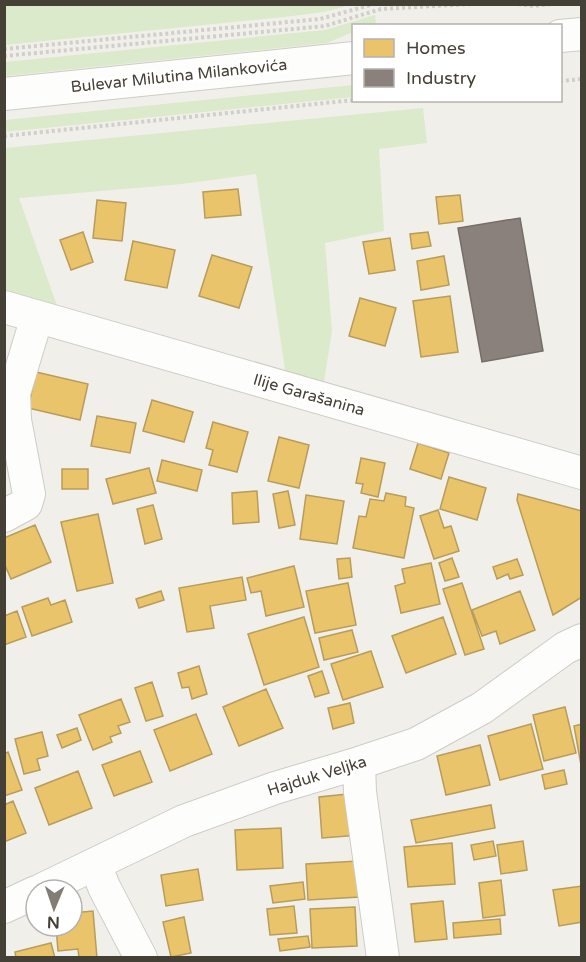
<svg xmlns="http://www.w3.org/2000/svg" width="586" height="962" font-family="'Varela Round',sans-serif">
  <rect width="100%" height="100%" fill="#f0efea"/>
  <!-- green -->
  <path fill="#dbeacb" d="M4 5 5 4 350 5 324 12 284 17 5 45Z
    M375 15 376 25 354 26 353 32 327 43 5 76V62L325 30Z
    M353 85V97L5 132V120Z
    M423 108 427 143 379 149 384 231 325 243 332 331 322 394 287 383 256 174 182 184 19 198 61 317 5 296V148Z"/>
  <!-- homes -->
  <path fill="#e9c46a" stroke="#b89c5a" stroke-width="1.5" d="M238 189 241 215 205 218 203 192Z
    M460 195 463 221 439 224 436 197Z
    M97 200 126 203 122 241 93 238Z
    M83 232 93 262 71 270 60 240Z
    M428 232 431 246 412 249 410 234Z
    M390 238 395 270 369 274 363 242Z
    M133 241 175 250 167 288 125 280Z
    M212 255 252 267 239 308 199 296Z
    M444 256 449 285 421 290 417 261Z
    M450 296 458 352 421 357 413 301Z
    M360 298 396 308 385 346 349 336Z
    M36 372 88 384 80 420 28 408Z
    M152 400 193 412 184 442 143 431Z
    M97 416 136 423 130 453 91 446Z
    M213 422 248 432 237 472 209 465 213 450 206 448Z
    M279 437 309 445 299 488 268 481Z
    M418 443 449 453 441 479 410 469Z
    M361 458 385 463 378 497 361 493 363 484 356 483Z
    M162 460 202 470 197 491 157 481Z
    M149 468 156 493 113 504 106 479Z
    M62 469H88V489H62Z
    M449 477 486 488 477 520 440 509Z
    M257 491 259 522 233 524 232 493Z
    M288 491 295 525 279 528 273 494Z
    M386 493 406 497 405 506 414 508 404 558 353 548 359 516 366 517 370 499 384 501Z
    M518 494 582 511V597L553 615 517 500Z
    M306 495 344 501 337 544 300 539Z
    M153 505 162 539 145 544 137 509Z
    M438 510 444 528 451 526 459 551 434 559 420 516Z
    M98 514 113 583 77 591 61 522Z
    M35 525 51 562 11 579 4 563V538Z
    M350 558 352 577 339 579 337 559Z
    M452 558 459 577 445 581 439 563Z
    M517 559 523 575 510 579 508 574 497 579 493 567Z
    M431 563 440 604 401 613 395 586 405 583 402 569Z
    M294 566 304 607 266 616 261 591 251 593 247 578Z
    M242 577 246 600 210 606 214 628 187 632 179 588Z
    M348 583 356 625 315 633 306 591Z
    M462 583 484 649 465 655 443 589Z
    M161 591 164 600 139 608 136 599Z
    M520 591 535 630 500 644 496 631 482 636 472 610Z
    M48 598 51 605 65 600 72 622 32 636 22 607Z
    M17 611 26 637 4 645V616Z
    M304 617 319 667 264 685 248 634Z
    M443 617 456 654 406 673 392 636Z
    M352 630 358 652 324 660 319 638Z
    M371 651 383 687 343 700 331 664Z
    M199 666 207 694 192 699 189 687 182 688 178 673Z
    M322 671 329 693 315 697 308 676Z
    M152 682 163 716 146 721 135 688Z
    M266 689 283 728 239 746 223 707Z
    M121 699 130 722 118 726 121 733 110 737 112 742 93 750 79 715Z
    M350 703 354 723 333 729 328 708Z
    M565 707 576 753 544 761 533 715Z
    M196 714 212 754 170 771 154 730Z
    M531 724 543 769 500 780 488 736Z
    M582 724V765H581L574 726Z
    M77 728 81 740 62 748 57 735Z
    M42 732 48 756 37 759 40 770 24 774 15 739Z
    M480 745 490 785 446 795 437 756Z
    M140 751 152 782 114 796 102 765Z
    M8 752 22 790 4 796V754Z
    M564 770 567 784 545 789 542 775Z
    M78 771 92 808 49 825 35 788Z
    M357 793 360 835 322 838 319 797Z
    M13 801 26 833 4 842V805Z
    M491 805 495 828 416 843 411 820Z
    M281 828 283 868 237 870 235 830Z
    M493 841 496 856 474 860 471 845Z
    M523 841 527 870 501 874 497 845Z
    M452 843 455 884 408 887 404 847Z
    M358 861 360 897 308 900 306 864Z
    M198 869 203 900 166 906 161 875Z
    M501 880 505 915 483 918 479 883Z
    M303 882 305 899 273 903 270 886Z
    M582 886V922L559 926 553 890Z
    M443 901 447 939 415 942 411 904Z
    M294 906 297 933 270 935 267 909Z
    M355 907 357 946 312 948 310 909Z
    M93 911 97 958H79L78 949 58 951 56 926H72V913Z
    M184 917 191 953 171 957 163 922Z
    M500 919 501 934 454 938 453 923Z
    M308 936 310 947 280 951 278 939Z
    M51 943 55 958H16L15 952Z"/>
  <!-- industry -->
  <path fill="#8a817c" stroke="#756e67" stroke-width="1.5" d="M520 218 543 351 482 362 458 228Z"/>
  <g fill="none" stroke-linecap="round" stroke-linejoin="round">
    <defs>
      <path id="minor" d="M560 36 582 34
        M4 94 354 58
        M4 307 582 473
        M4 516 26 504 29 494 15 420 14 393 37 317
        M359 763 360 792 383 958
        M95 864 104 887 141 958
        M41 890 184 821 275 788 359 763 416 744 482 708 565 648 582 640
        M4 907 36 892"/>
    </defs>
    <!-- minor casing -->
    <use href="#minor" stroke="#ceccc7" stroke-width="34"/>
    <!-- path -->
    <path stroke="#d0cfca" stroke-width="4" stroke-dasharray="3 3" stroke-linecap="butt" d="M518 4 533 6 552 4
      M4 49 320 19 374 4
      M4 56 325 26 381 9 471 4
      M560 81 582 79
      M4 136 354 100"/>
    <!-- minor -->
    <use href="#minor" stroke="#fdfdfc" stroke-width="32"/>
  </g>
  <g text-anchor="middle" dominant-baseline="central" stroke-width="6" stroke-linejoin="round" paint-order="stroke">
    <!-- street labels -->
    <g font-size="16" fill="#454036" stroke="#fff">
      <text transform="translate(179 76) rotate(-6)">Bulevar Milutina Milankovića</text>
      <text transform="translate(309 395) rotate(16)">Ilije Garašanina</text>
      <text transform="translate(317 776) rotate(-17)">Hajduk Veljka</text>
    </g>
  </g>
  <!-- border -->
  <rect width="586" height="962" fill="none" stroke="#454036" stroke-width="12"/>
  <!-- legend -->
  <rect x="352" y="24" width="210" height="78" fill="#ffffff" stroke="#b5b3af" stroke-width="1.5"/>
  <rect x="364" y="39" width="30" height="18" fill="#e9c46a" stroke="#b5b3af" stroke-width="1.5"/>
  <text x="406" y="54" font-size="18" fill="#454036">Homes</text>
  <rect x="364" y="69" width="30" height="18" fill="#8a817c" stroke="#b5b3af" stroke-width="1.5"/>
  <text x="406" y="84" font-size="18" fill="#454036">Industry</text>
  <!-- north arrow -->
  <g transform="translate(54 908) rotate(182)"><circle r="28" fill="#ffffff" stroke="#b5b3af" stroke-width="1.5"/>
  <path d="M0-4.5L10 22L0 15L-10 22Z" fill="#817d75"/>
  <text y="-9" font-size="16" font-weight="bold" text-anchor="middle" fill="#454036">N</text>
  </g>
</svg>
